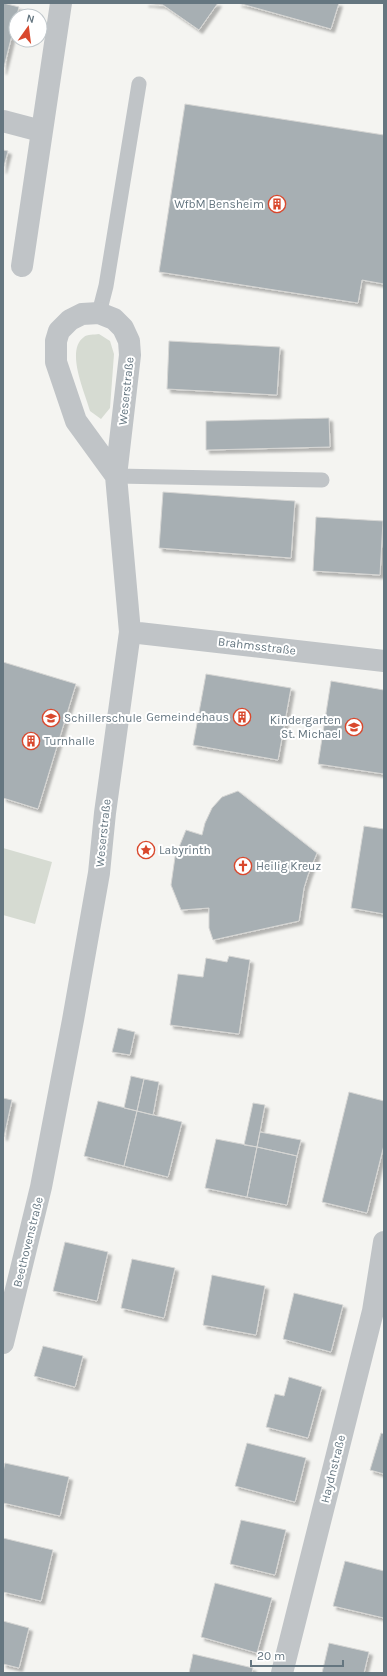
<svg xmlns="http://www.w3.org/2000/svg" width="387" height="1676" font-family="Karla,sans-serif">
  <defs>
    <filter id="shadow"><feDropShadow dx="3.5" dy="3.5" stdDeviation="1" flood-color="#0004"/></filter>
  </defs>
  <rect width="100%" height="100%" fill="#f4f4f1"/>
  <!-- green -->
  <path fill="#d6dbd2" d="M99 334 110 341 114 354 110 408 101 419 90 411C85 393 65 350 84 337 87 334 94 335 99 334Z
    M3 848 52 862 35 924 3 915Z"/>
  <!-- building -->
  <path fill="#a7afb3" stroke="#d6d6d4" filter="url(#shadow)" d="M3 3 19 7 3 71Z
    M145 3H218L199 30 163 5Z
    M238 3H339L331 29Z
    M185 104 384 135V284L362 280 358 303 159 272Z
    M3 150 8 151 3 170Z
    M169 341 280 347 277 395 167 389Z
    M329 418 330 447 206 450V421Z
    M163 492 295 501 291 558 159 548Z
    M316 517 383 521 380 575 313 571Z
    M3 662 76 684 38 809 3 798Z
    M206 674 291 688 278 760 193 745Z
    M331 681 384 690V774L318 764Z
    M238 791 317 853 308 875 304 888 299 921 213 940 209 928V908L181 910 171 885 175 857 186 830 202 835 205 823 212 808 222 797Z
    M364 826 384 829V914L351 908Z
    M229 956 250 960 239 1034 170 1025 178 974 203 977 206 958 227 962Z
    M118 1028 135 1032 130 1055 112 1052Z
    M131 1076 144 1079 137 1111 124 1108Z
    M144 1079 159 1082 153 1115 137 1111Z
    M349 1092 384 1101V1145L367 1213 322 1202Z
    M3 1098 12 1100 4 1137H3Z
    M98 1101 137 1111 124 1166 84 1156Z
    M253 1103 265 1105 257 1147 244 1145Z
    M137 1111 182 1122 168 1177 124 1166Z
    M260 1132 301 1140 297 1156 257 1147Z
    M216 1139 257 1147 247 1197 205 1188Z
    M257 1147 297 1156 287 1205 247 1197Z
    M65 1242 108 1252 97 1301 53 1291Z
    M132 1259 175 1268 164 1318 121 1308Z
    M212 1275 265 1286 256 1335 203 1325Z
    M294 1293 343 1305 331 1352 283 1339Z
    M43 1346 83 1356 75 1387 34 1376Z
    M289 1377 322 1387 308 1438 266 1427 275 1394 284 1396Z
    M381 1433 384 1434V1474L370 1470Z
    M247 1443 306 1458 295 1502 235 1486Z
    M5 1463 69 1477 60 1516 3 1503V1472Z
    M241 1520 286 1530 275 1575 230 1564Z
    M3 1538 53 1550 41 1601 3 1592Z
    M345 1561 384 1571V1618L333 1606Z
    M215 1583 272 1598 257 1653 201 1637Z
    M3 1621 29 1628 19 1668 3 1664Z
    M329 1643 369 1652 364 1673H322Z
    M193 1654 253 1668 252 1673H189Z"/>
  <g fill="none" stroke-linecap="round" stroke-linejoin="round">
    <!-- service -->
    <path stroke="#c0c4c7" stroke-width="15" d="M99 313 106 286 139 84
      M116 476 322 480"/>
    <!-- minor -->
    <path stroke="#c0c4c7" stroke-width="22" d="M3 121 41 131
      M22 266 61 3
      M130 632 384 661
      M3 1343 41 1187 73 1020 99 873 105 813 130 632 116 476 130 355 129 341 123 328 114 319 99 313 82 314 70 320 59 331 56 341V362L76 421 116 476
      M282 1673 373 1311 384 1242"/>
  </g>
  <!-- icons -->
  <defs>
    <symbol id="building-ring" viewBox="-11 -11 22 22"><circle r="9.5" fill="#fff" stroke="#d9482d" stroke-width="1.5"/><path d="M-4-6H4V6H1V3H-1V6H-4ZM-2.5-4.3h1.7v1.8h-1.7ZM.8-4.3h1.7v1.8H.8ZM-2.5-1h1.7V.8h-1.7ZM.8-1h1.7V.8H.8Z" fill="#d9482d"/></symbol>
    <symbol id="school-ring" viewBox="-11 -11 22 22"><circle r="9.5" fill="#fff" stroke="#d9482d" stroke-width="1.5"/><path d="M0-5L7-2L0 1L-7-2ZM-4 1L0 2.5L4 1V4Q0 6-4 4Z" fill="#d9482d"/></symbol>
    <symbol id="sight-ring" viewBox="-11 -11 22 22"><circle r="9.5" fill="#fff" stroke="#d9482d" stroke-width="1.5"/><path d="M0-6L1.8-2.2L6-1.7L2.9 1.2L3.7 5.4L0 3.3L-3.7 5.4L-2.9 1.2L-6-1.7L-1.8-2.2Z" fill="#d9482d"/></symbol>
    <symbol id="church-ring" viewBox="-11 -11 22 22"><circle r="9.5" fill="#fff" stroke="#d9482d" stroke-width="1.5"/><path d="M-1.2-6h2.4v3.5h3.3v2.4h-3.3V6h-2.4V-.1h-3.3v-2.4h3.3Z" fill="#d9482d"/></symbol>
  </defs>
  <g fill-rule="evenodd">
    <use href="#building-ring" x="267" y="194" width="20" height="20"/>
    <use href="#building-ring" x="232" y="707" width="20" height="20"/>
    <use href="#school-ring" x="41" y="708" width="20" height="20"/>
    <use href="#school-ring" x="344" y="717" width="20" height="20"/>
    <use href="#building-ring" x="21" y="731" width="20" height="20"/>
    <use href="#sight-ring" x="136" y="840" width="20" height="20"/>
    <use href="#church-ring" x="233" y="856" width="20" height="20"/>
  </g>
  <g text-anchor="middle" dominant-baseline="central" stroke-width="4" stroke-linejoin="round" paint-order="stroke">
    <!-- poi labels -->
    <g font-size="12" fill="#657680" stroke="#fff" text-anchor="start">
      <text x="264" y="204" text-anchor="end">WfbM Bensheim</text>
      <text x="229" y="717" text-anchor="end">Gemeindehaus</text>
      <text x="64" y="718">Schillerschule</text>
      <text x="341" y="720" text-anchor="end">Kindergarten<tspan x="341" dy="14">St. Michael</tspan></text>
      <text x="44" y="741">Turnhalle</text>
      <text x="159" y="850">Labyrinth</text>
      <text x="256" y="866">Heilig Kreuz</text>
    </g>
    <!-- street labels -->
    <g font-size="12" fill="#657680" stroke="#fff">
      <text transform="translate(126 391) rotate(-84)">Weserstraße</text>
      <text transform="translate(257 646) rotate(7)">Brahmsstraße</text>
      <text transform="translate(103 833) rotate(-84)">Weserstraße</text>
      <text transform="translate(28 1242) rotate(-76)">Beethovenstraße</text>
      <text transform="translate(333 1469) rotate(-76)">Haydnstraße</text>
    </g>
  </g>
  <!-- border -->
  <rect width="387" height="1676" fill="none" stroke="#657680" stroke-width="8"/>
  <!-- north arrow -->
  <g transform="translate(28 28) rotate(14)"><circle r="19" fill="#ffffff" stroke="#c1c8cc"/>
  <path d="M0-3L7 15L0 10L-7 15Z" fill="#d9482d"/>
  <text y="-6" font-size="11" font-weight="bold" text-anchor="middle" fill="#657680">N</text>
  </g>
  <!-- scale -->
  <path d="M251 1660v6h92v-6" fill="none" stroke="#657680" stroke-width="2"/>
  <text x="257" y="1660" font-size="12" fill="#657680" stroke="#ffffff" stroke-width="3" paint-order="stroke">20 m</text>
</svg>
